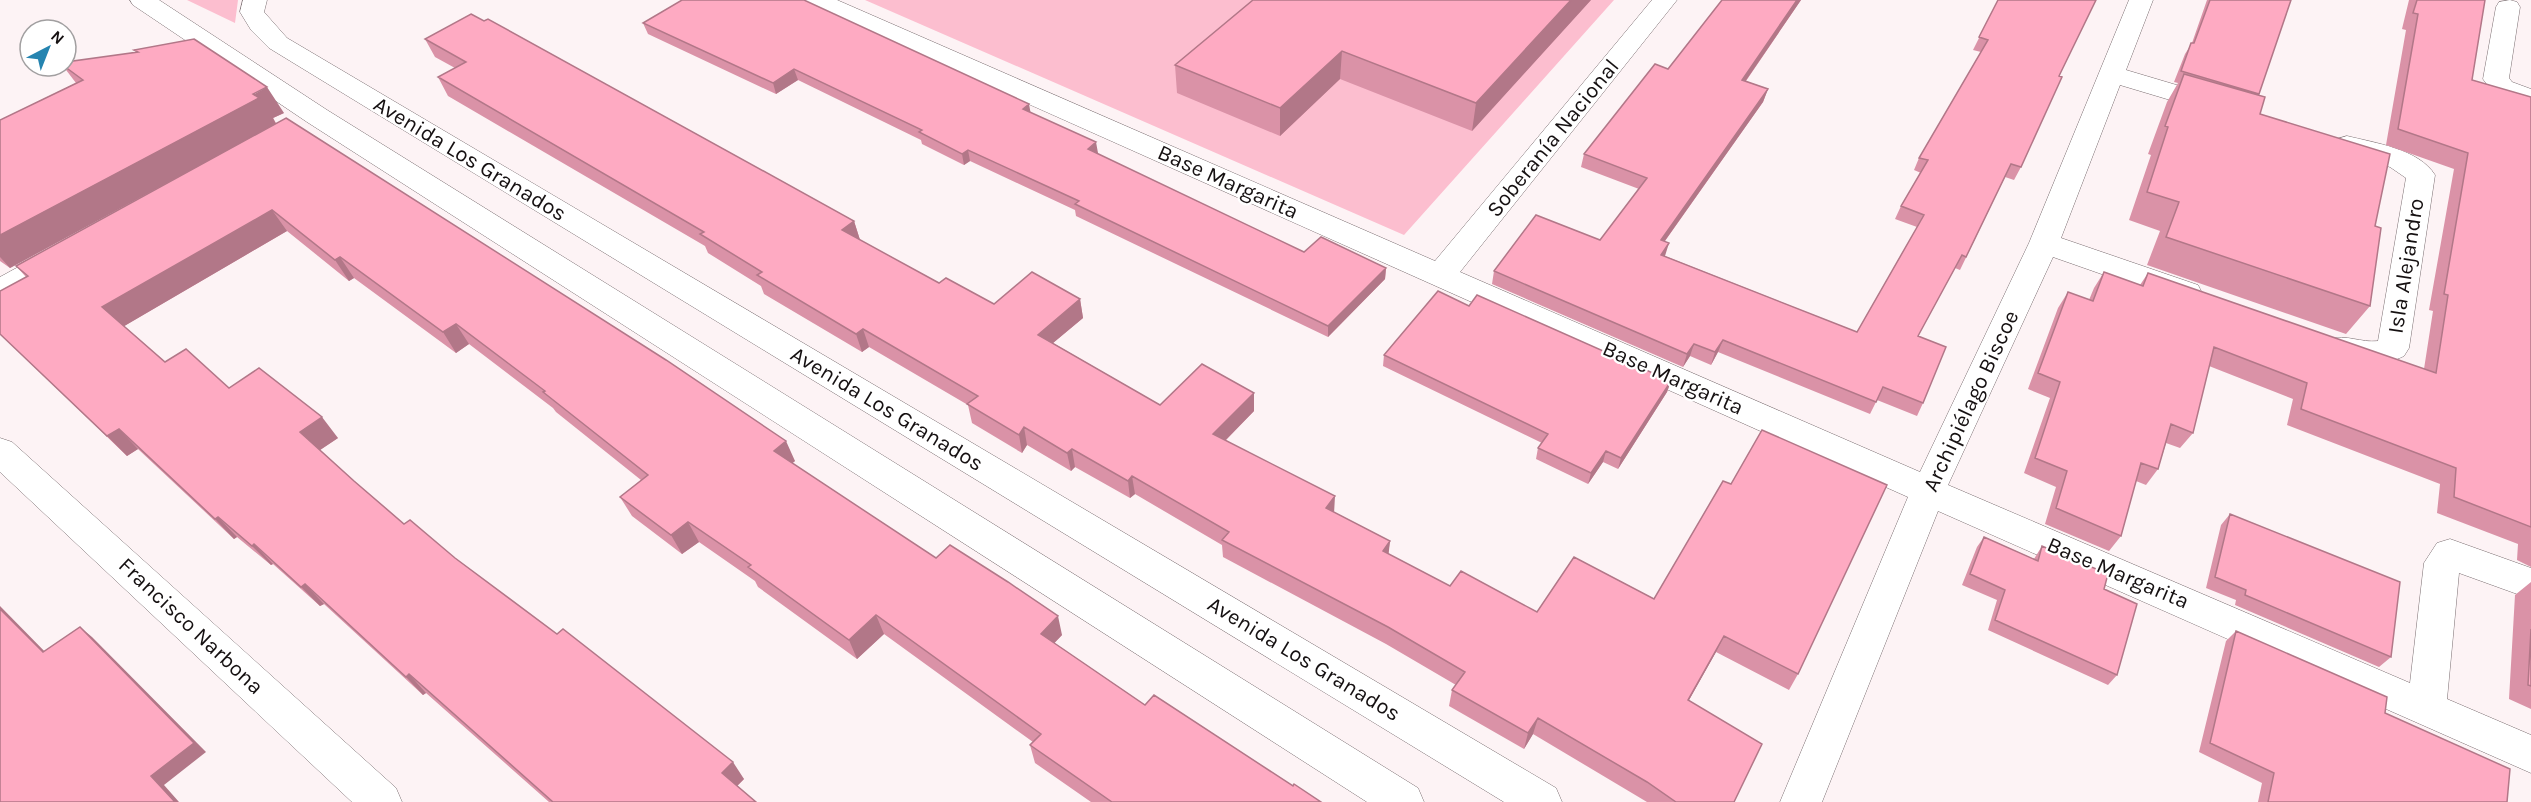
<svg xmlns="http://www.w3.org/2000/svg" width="2531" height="802" font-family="Karla,sans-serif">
  <rect width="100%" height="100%" fill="#fdf3f5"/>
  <!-- green -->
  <path fill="#fcbecf" d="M187 0H238L235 23Z
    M865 0H1614L1404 235Z"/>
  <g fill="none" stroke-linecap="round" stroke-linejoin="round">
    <defs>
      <path id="minor" d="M130 0H159L327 110 1418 788 1424 802H1367L307 122 133 5Z
        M243 0H267L264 12 287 38 1556 788 1562 802H1504L269 48 251 30 240 12Z
        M804 0H837L1435 261 1652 0H1677L1460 272 1920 472 2029 243 2129 0H2153L2126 70 2227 100 2230 106 2227 112 2217 114 2120 85 2061 238 2198 285 2202 293 2198 301 2187 304 2053 257 1948 485 2410 683 2424 563 2437 543 2450 539 2531 568V599L2459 573 2447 699 2531 735V773L1938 511 1822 802H1780L1908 497 807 5Z
        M2510 0 2517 2 2520 7 2509 78 2512 82 2531 89V106L2494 94 2483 79 2496 7 2499 2Z
        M2347 136C2375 143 2419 149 2435 175L2409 348 2404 356C2378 369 2356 364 2329 355L2324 347 2329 339C2346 334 2361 343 2378 341L2406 178 2390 167 2337 151 2333 145 2337 139Z
        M64 245 75 248 79 255 75 262 11 298 0 301V277L53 248Z
        M0 438 12 442 396 788 402 802H352L0 472Z"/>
    </defs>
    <!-- minor casing -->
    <use href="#minor" stroke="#7a6e71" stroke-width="1"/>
    <!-- minor -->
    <use href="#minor" fill="#fff" fill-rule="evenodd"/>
  </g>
  <!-- wall -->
  <path fill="#da92a7" d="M1591 0 1472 131 1340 79 1280 136 1177 93 1175 65Z
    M1722 0H1801L1746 81 1768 89 1763 102 1665 241V256L1857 332 1917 227 1895 219 1901 206 1921 173 1914 170 1919 158 1981 52 1973 50 1998 0 2059 76 2021 167 2014 180 2005 177 1960 270 1955 268 1918 336 1923 403 1917 416 1877 400 1870 414 1718 352 1711 365 1690 356 1683 367 1492 284 1494 271 1600 240 1639 189 1581 167 1584 154 1668 69Z
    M2207 0H2291L2258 95 2260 114 2375 226 2370 306 2346 334 2147 265 2160 231 2129 220 2151 155 2148 154 2167 102 2178 83 2174 82 2185 54 2192 43Z
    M2409 0H2485L2472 80 2531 97V567L2517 560 2518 544 2437 513 2440 484 2287 425 2293 399 2209 366 2193 433 2180 448 2166 443 2158 469 2146 485 2136 481 2121 536 2109 551 2045 524 2056 487 2024 473 2050 398 2028 389 2058 308 2068 292 2089 300 2094 288 2104 272 2140 285 2148 273 2424 369 2433 311 2429 310 2454 169 2386 145 2406 30 2402 29Z
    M643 23 1030 112 1097 154 1304 252 1386 268 1385 279 1328 337 1076 216 1075 210 970 161 964 165 922 144 921 140 798 80 776 94 648 34Z
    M425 39 854 221 860 240 939 283 994 304 1080 299 1083 318 1053 343 1160 405 1254 393V411L1226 440 1334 512 1390 541 1388 554 1450 586 1537 612 1574 557 1798 674 1789 690 1716 652 1689 700 1734 802H1647L1533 734 1524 749 1449 706 1452 690 1456 685 1386 644 1223 557 1222 545 1135 494 1130 498 1075 467 1071 471 1027 445 1022 453 972 423 968 405 869 347 862 352 764 294 761 286 708 253 705 246 448 96 438 77 455 68 435 57Z
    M134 50 284 113 273 118 276 123 795 461 792 463 936 558 1062 635 1054 643 1145 705 1321 802H1091L1035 763 1030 745 1033 742 884 634 857 659 758 587 755 581 699 542 682 554 632 516 620 497 641 480 556 412 553 408 469 344 456 353 354 278 349 281 287 231 124 326 165 362 229 388 338 438 320 450 354 481 404 524 455 558 744 779 737 786 756 802H549L426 693 423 695 324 604 320 606 273 564 271 565 237 537 234 539 138 449 127 456 0 334V291L26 277 16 266 203 163 10 268 0 261V120L76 83 63 66 136 52Z
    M1469 306 1671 381 1667 392 1618 469 1603 462 1588 484 1536 459 1538 448 1542 443 1383 366 1384 355Z
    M2230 514 2391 657 2379 667 2235 605 2236 600 2206 588 2221 525Z
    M1984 537 2034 559 2042 546 2104 589 2117 675 2108 685 1988 630 1997 600 1962 585 1977 547Z
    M2531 582V709L2509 699 2515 595Z
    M2236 631 2385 713 2507 802H2258L2262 783 2199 752 2226 641Z"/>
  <!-- shaded-wall -->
  <path fill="#b27788" d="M1571 0H1591L1472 131 1476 103Z
    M1797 0H1801L1738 92 1742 80Z
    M1342 51 1340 79 1280 136V108Z
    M794 69 798 80 776 94 773 83Z
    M267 87 284 113 273 118 276 124 10 268 0 257V235Z
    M1768 89 1763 102 1657 252 1661 240Z
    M1029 104 1031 115 1023 109Z
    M1096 142 1098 153 1090 161 1088 149Z
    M968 150 970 161 964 165 962 154Z
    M272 210 287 231 121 328 102 307Z
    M854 221 860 240 842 230Z
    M1669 243 1665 256 1657 267 1661 255Z
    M340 257 354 278 349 281 335 260Z
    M1386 268 1385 279 1328 337V326Z
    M1080 299 1083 318 1041 353 1038 335Z
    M456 324 469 344 456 353 443 332Z
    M863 329 869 347 862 352 856 334Z
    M1723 340 1718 352 1711 365 1715 352Z
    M1694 344 1690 356 1683 367 1687 354Z
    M1671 381 1667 392 1618 469 1621 458Z
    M1254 393V411L1214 452 1213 434Z
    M322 417 338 438 317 452 300 432Z
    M1024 427 1027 445 1022 453 1019 435Z
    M119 429 138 449 127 456 107 436Z
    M786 441 795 461 783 471 774 451Z
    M1072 449 1075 467 1071 471 1067 453Z
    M1606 451 1603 462 1588 484 1591 473Z
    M1132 476 1135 494 1130 498 1128 481Z
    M1335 496 1334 514 1326 508Z
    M218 517 237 537 234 539 215 519Z
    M688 522 699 542 682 554 671 535Z
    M1390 541 1388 559 1383 551Z
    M254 544 273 564 271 565 252 546Z
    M305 584 324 604 320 606 301 587Z
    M0 606 55 662 43 652 0 609Z
    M876 615 884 634 857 659 849 640Z
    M1058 616 1062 635 1045 653 1041 634Z
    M80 627 92 637 206 752 164 785 179 802H175L151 776Z
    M1724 636 1716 652 1680 716 1688 700Z
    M409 674 426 693 423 695 406 677Z
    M1538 718 1533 734 1524 749 1528 733Z
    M733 762 744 779 733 790 722 773Z"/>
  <!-- building -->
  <path fill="#feaac2" stroke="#b27788" stroke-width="1.5" d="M682 0H804L1029 104 1023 109 1096 142 1088 149 1304 252 1321 237 1386 268 1328 326 1075 204 1079 201 968 150 962 154 919 132 922 130 794 69 773 83 643 23Z
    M1253 0H1571L1476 103 1342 51 1280 108 1175 65Z
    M1722 0H1797L1742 80 1768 89 1661 240 1669 243 1661 255 1857 332 1924 215 1901 206 1928 160 1919 158 1988 40 1979 37 1998 0H2096L2059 76 2062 77 2021 167 2011 164 1966 257 1962 255 1918 336 1946 347 1923 403 1883 387 1876 402 1723 340 1715 352 1694 344 1687 354 1494 271 1536 215 1600 240 1647 178 1584 154 1655 64 1668 69Z
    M2210 0H2291L2259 94 2181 71 2191 43H2194Z
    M2417 0H2485L2472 80 2531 97V527L2454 497 2456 468 2301 409 2307 383 2214 347 2193 433 2171 424 2158 469 2141 463 2121 536 2056 508 2067 471 2035 458 2060 382 2038 373 2068 292 2093 301 2104 272 2143 286 2148 273 2436 373 2448 295 2444 294 2468 153 2398 129 2418 14 2413 13Z
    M471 14 484 21 488 19 854 221 842 230 939 283 946 278 994 304 1032 272 1080 299 1038 335 1160 405 1202 364 1254 393 1213 434 1335 496 1326 508 1390 541 1383 551 1450 586 1461 571 1537 612 1574 557 1654 599 1723 481 1731 484 1762 430 1887 485 1798 674 1724 636 1688 700 1762 744 1734 802H1676L1647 782 1538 718 1528 733 1452 690 1465 672 1388 627 1222 540 1229 532 1132 476 1128 481 1072 449 1067 453 1024 427 1019 435 967 404 978 396 863 329 856 334 757 275 762 272 700 234 704 232 438 77 466 62 425 39Z
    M194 39 267 87 253 94 259 98 0 235V120L83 80 64 66H66V62L138 52 134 50Z
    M2184 74 2265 97 2260 114 2390 154 2375 226 2381 228 2370 306 2166 237 2179 202 2147 192 2168 127 2165 126Z
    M286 118 666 360 786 441 774 451 936 558 950 545 1008 582 1058 616 1041 634 1145 705 1154 695 1293 786 1294 784 1321 802H1112L1030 745 1041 734 876 615 849 640 748 567 751 565 688 522 671 535 620 497 648 475 543 392 545 391 456 324 443 332 340 257 335 260 272 210 102 307 165 362 186 349 229 388 259 368 322 417 300 432 354 481 404 524 410 520 455 558 557 634 563 629 733 762 722 773 756 802H553L409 674 406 677 305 584 301 587 254 544 252 546 218 517 215 519 119 429 107 436 0 334V291L28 276 16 266Z
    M1438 291 1469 306 1477 295 1671 381 1621 458 1606 451 1591 473 1538 448 1548 434 1384 355Z
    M2230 514 2400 582 2391 657 2245 595 2246 590 2215 577Z
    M1984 537 2038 561 2042 546 2108 574 2104 589 2137 604 2117 675 1995 620 2005 590 1970 574Z
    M0 609 43 652 80 627 194 743 151 776 175 802H0Z
    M2531 629V686L2528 685Z
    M2236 631 2387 697 2385 713 2510 769 2507 802H2268L2274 773 2210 743Z"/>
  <g text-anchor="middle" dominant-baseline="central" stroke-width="4.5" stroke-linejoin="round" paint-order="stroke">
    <!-- street labels -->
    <g font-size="22" fill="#151011" stroke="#fff">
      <text transform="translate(1553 138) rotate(-51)">Soberanía Nacional</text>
      <text transform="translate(470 159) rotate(31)">Avenida Los Granados</text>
      <text transform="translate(1228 182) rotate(24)">Base Margarita</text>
      <text transform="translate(2406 266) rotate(-81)">Isla Alejandro</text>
      <text transform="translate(1673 378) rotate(24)">Base Margarita</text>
      <text transform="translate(1971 401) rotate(-65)">Archipiélago Biscoe</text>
      <text transform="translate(887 409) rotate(31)">Avenida Los Granados</text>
      <text transform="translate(2118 573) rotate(23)">Base Margarita</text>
      <text transform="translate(191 626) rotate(43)">Francisco Narbona</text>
      <text transform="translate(1304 659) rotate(31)">Avenida Los Granados</text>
    </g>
  </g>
  <!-- north arrow -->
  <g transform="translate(48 48) rotate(42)"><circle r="28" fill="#ffffff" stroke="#a19fa0" stroke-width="1.5"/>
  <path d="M0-4.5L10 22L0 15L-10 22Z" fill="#2584b0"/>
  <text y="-9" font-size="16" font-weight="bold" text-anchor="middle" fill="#151011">N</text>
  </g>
</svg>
